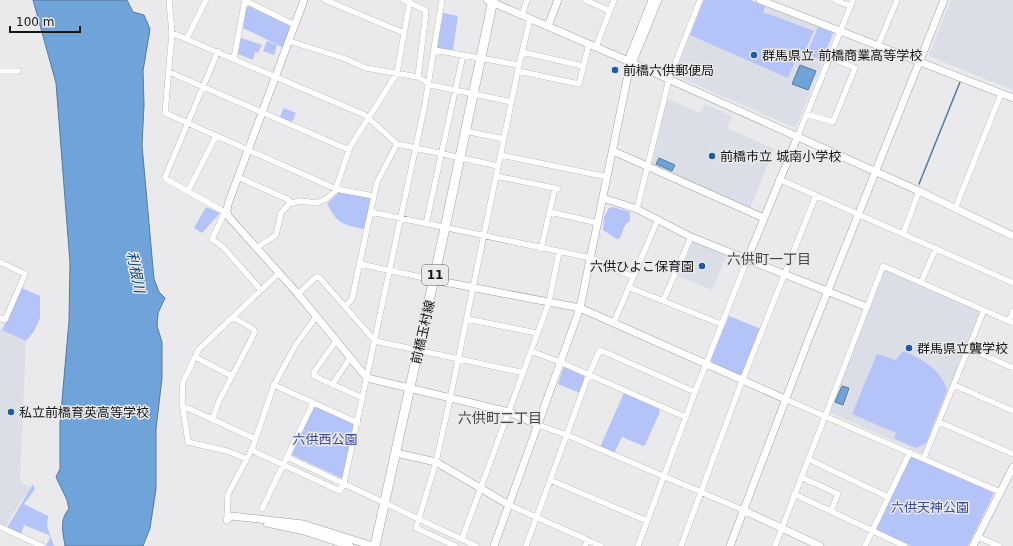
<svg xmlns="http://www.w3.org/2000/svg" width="1013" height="546" font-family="'DejaVu Sans','Noto Sans JP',sans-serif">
  <rect width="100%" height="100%" fill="#eaeaec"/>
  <!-- built -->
  <path fill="#dbdee6" d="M703 0H752L833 32 834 34 797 125 793 127 674 75Z
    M951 0H1013V90L931 57 929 54Z
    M667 99 700 113 705 104 732 116 727 128 774 149 750 209 653 166 652 164Z
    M693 242 727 256 712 290 678 276Z
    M888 269 979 310 980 313 924 453H921L829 412 884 270Z
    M0 329 26 341 20 480 22 483 31 488 18 505 5 528 0 525Z"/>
  <!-- green -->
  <path fill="#b4c3f8" d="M704 0H750L765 6 763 12 814 31 804 53 798 55 788 78 690 35Z
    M249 6 290 26 291 29 284 48 243 28 246 8Z
    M443 13 458 16 453 50 437 48Z
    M818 27 833 33 822 60 807 54Z
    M241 38 262 45 258 53 255 52 253 60 238 54Z
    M267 41 277 45 274 55 263 51Z
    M284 108 296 113 291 124 279 119Z
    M340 191 370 198 371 200 365 228 363 229C343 225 337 223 327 204Z
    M206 207 220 213 202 233 194 228Z
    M613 207 630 212V221L625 225 620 238 617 239 603 230 604 217 609 208Z
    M22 288 40 296V318L34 331 26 341 2 330Z
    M729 316 761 329 741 377 712 364 711 359Z
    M903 351C922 359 941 369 947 390L926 443 916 448 894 438 896 433 852 414 877 354 896 360Z
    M564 367 584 376 585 379 580 393 558 384Z
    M624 393 658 408 660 412 645 445 643 446 622 437 614 453 600 447Z
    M316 406 353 424 354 426 344 477 341 478 292 455 291 453 313 407Z
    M912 457 994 493 968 546H911L877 530 876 527 909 458Z
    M33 484 35 489 24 504 48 516 47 526 54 546H46L50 538 49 535 24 525 21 534 7 528Z"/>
  <!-- water -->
  <path fill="#70a3d9" stroke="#55799e" d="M33 0H127L133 12 144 15 150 29 143 71 144 105 142 145 154 279 159 292 165 298 158 313 157 326 162 342V378L156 429V489L150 528 143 546H65C63 532 59 520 69 509L67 500 56 477 60 469V423L69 321 70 263 56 83Z
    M800 65 816 71 808 90 792 84Z
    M659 158 675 165 672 171 656 164Z
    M842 386 849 388 843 405 835 402Z"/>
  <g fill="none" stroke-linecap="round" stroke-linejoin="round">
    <!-- stream -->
    <path stroke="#55799e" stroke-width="1.5" d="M919 184 960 82"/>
    <defs>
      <path id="minor" d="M169 0 172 33 165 113 336 189 374 196
        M244 0 295 25
        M325 0 404 33
        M403 0 425 10 426 12 418 77
        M585 0 610 11
        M835 0 850 6
        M522 15 527 0
        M172 33 365 115 396 143V146L377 182 352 299 345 307
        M187 38 206 0
        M289 41 343 58 366 68 418 77 431 85 512 102
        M878 46 897 0
        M596 47 614 0
        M434 50 519 65
        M218 51 165 177 166 179 223 211H227
        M522 52 583 66
        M234 58 245 0
        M0 71H18
        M518 71 579 84 589 44
        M169 72 349 150
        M807 114 833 122 855 68 829 57
        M465 131 504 139
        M797 138 853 0
        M397 144 498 166
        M501 155 607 177
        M496 176 558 189
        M238 177 289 200 291 203
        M779 179 1013 283
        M188 191 216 136
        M637 209 669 79 700 0
        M955 209 1001 94
        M371 212 591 258 633 277
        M550 212 598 223
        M227 214 223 216 212 239 223 247 261 290
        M426 224 463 55
        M903 234 919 191
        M256 248 276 235 281 213 289 204 300 201 317 203 326 199 335 191 350 147 397 73 410 0
        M541 249 555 188
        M0 262 25 274 5 320 0 318
        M360 264 434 280
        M921 282 936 248
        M628 287 721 324
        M298 294 316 277H319L375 341 520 372
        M663 301 691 237
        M467 319 537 333
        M1009 321 1013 311
        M614 322 658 219
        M336 341 314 372V376L363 398
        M968 348 1013 368
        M531 351 560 362 685 417
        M195 357 232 376
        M274 385 358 423
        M332 385 350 358
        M954 385 1013 411
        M785 399 1000 492
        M313 403 287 457 476 546
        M183 408H188L255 439
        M212 420 219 401 255 332 253 329 233 317
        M939 422 1013 454
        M538 425 567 435 743 510
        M251 450 340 491 344 483 425 104 442 0
        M924 458 984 310
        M247 459 227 451 188 442 182 401 183 382 199 349 279 273
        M808 459 888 497
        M801 477 838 494 831 511
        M550 480 647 521
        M794 494 905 546
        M509 505 601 546
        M262 509 287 457
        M227 520 228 494 252 449 274 385 295 346 316 317
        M0 527 42 546
        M978 537 999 546
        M462 539 549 302 559 252
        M455 546 416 528 436 462 450 399 519 65 530 19
        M526 546 589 374 600 350 695 392
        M585 546 588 540
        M638 546 695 392 747 260
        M681 546 742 381 816 195
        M775 546 883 266 1013 323
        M865 546 910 452"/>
      <path id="tertiary" d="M304 0 228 204 227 211 228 216 298 294 367 378 509 412 538 425
        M487 0 628 61 919 191 1013 236
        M760 0 1013 98
        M548 26 558 0
        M631 66 658 0
        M613 151 764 218
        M603 198 637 209 691 237 867 307
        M747 260 797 138
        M434 280 580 308 785 399
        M396 453 436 462 509 505
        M743 510 820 546
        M227 520 231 516 303 524 373 546
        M267 523 304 531 350 546
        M494 546 580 308 629 70 628 61 652 0
        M730 546 809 338 944 0
        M973 546 1013 467"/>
      <path id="primary" d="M375 546 445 228 493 0"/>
    </defs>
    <!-- minor casing -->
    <use href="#minor" stroke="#9e9fa0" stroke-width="6"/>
    <!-- tertiary casing -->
    <use href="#tertiary" stroke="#9e9fa0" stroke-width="8"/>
    <!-- primary casing -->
    <use href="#primary" stroke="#9e9fa0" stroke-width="10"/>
    <!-- minor -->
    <use href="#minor" stroke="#fff" stroke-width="5.5"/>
    <!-- tertiary -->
    <use href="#tertiary" stroke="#fff" stroke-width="7"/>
    <!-- primary -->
    <use href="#primary" stroke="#fff" stroke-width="9"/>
  </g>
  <!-- markers -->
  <g fill="#1c5cad" stroke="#eaeaec" stroke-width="1.5">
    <circle cx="754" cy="55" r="4"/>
    <circle cx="615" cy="70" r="4"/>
    <circle cx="712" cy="156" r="4"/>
    <circle cx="702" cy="266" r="4"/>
    <circle cx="909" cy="348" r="4"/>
    <circle cx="11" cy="412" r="4"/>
  </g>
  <g text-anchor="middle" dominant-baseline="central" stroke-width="3" stroke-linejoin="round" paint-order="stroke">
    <!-- shield labels -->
    <rect fill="#eaeaec" stroke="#555656" stroke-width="1" x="422" y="265" width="26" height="20" rx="3"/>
    <g font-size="12" font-weight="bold" fill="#151616">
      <text x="435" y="275">11</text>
    </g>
    <!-- poi labels -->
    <g font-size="13" fill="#151616" stroke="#eaeaec" text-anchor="start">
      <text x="762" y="55">群馬県立 前橋商業高等学校</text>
      <text x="623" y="70">前橋六供郵便局</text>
      <text x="720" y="156">前橋市立 城南小学校</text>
      <text x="694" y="266" text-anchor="end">六供ひよこ保育園</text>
      <text x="917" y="348">群馬県立聾学校</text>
      <text x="19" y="412">私立前橋育英高等学校</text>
    </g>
    <!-- street labels -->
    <g font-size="13" fill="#151616" stroke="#eaeaec">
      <text transform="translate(423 332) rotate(-77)">前橋玉村線</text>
    </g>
    <!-- park labels -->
    <g font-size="13" fill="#3b4b98" stroke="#eaeaec">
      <text x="325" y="439">六供西公園</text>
      <text x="930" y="507">六供天神公園</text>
    </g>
    <!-- neighbourhood labels -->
    <g font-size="14" fill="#464647" stroke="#eaeaec">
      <text x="769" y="259">六供町一丁目</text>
      <text x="500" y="418">六供町二丁目</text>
    </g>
    <!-- water labels -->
    <g font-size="14" font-style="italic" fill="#0a4274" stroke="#eaeaec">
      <text transform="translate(136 272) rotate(79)">利根川</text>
    </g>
  </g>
  <!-- scale -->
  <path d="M10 26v6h70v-6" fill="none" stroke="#151616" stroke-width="2"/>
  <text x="16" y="26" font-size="12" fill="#151616" stroke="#eaeaec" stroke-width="3" paint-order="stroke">100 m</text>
</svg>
